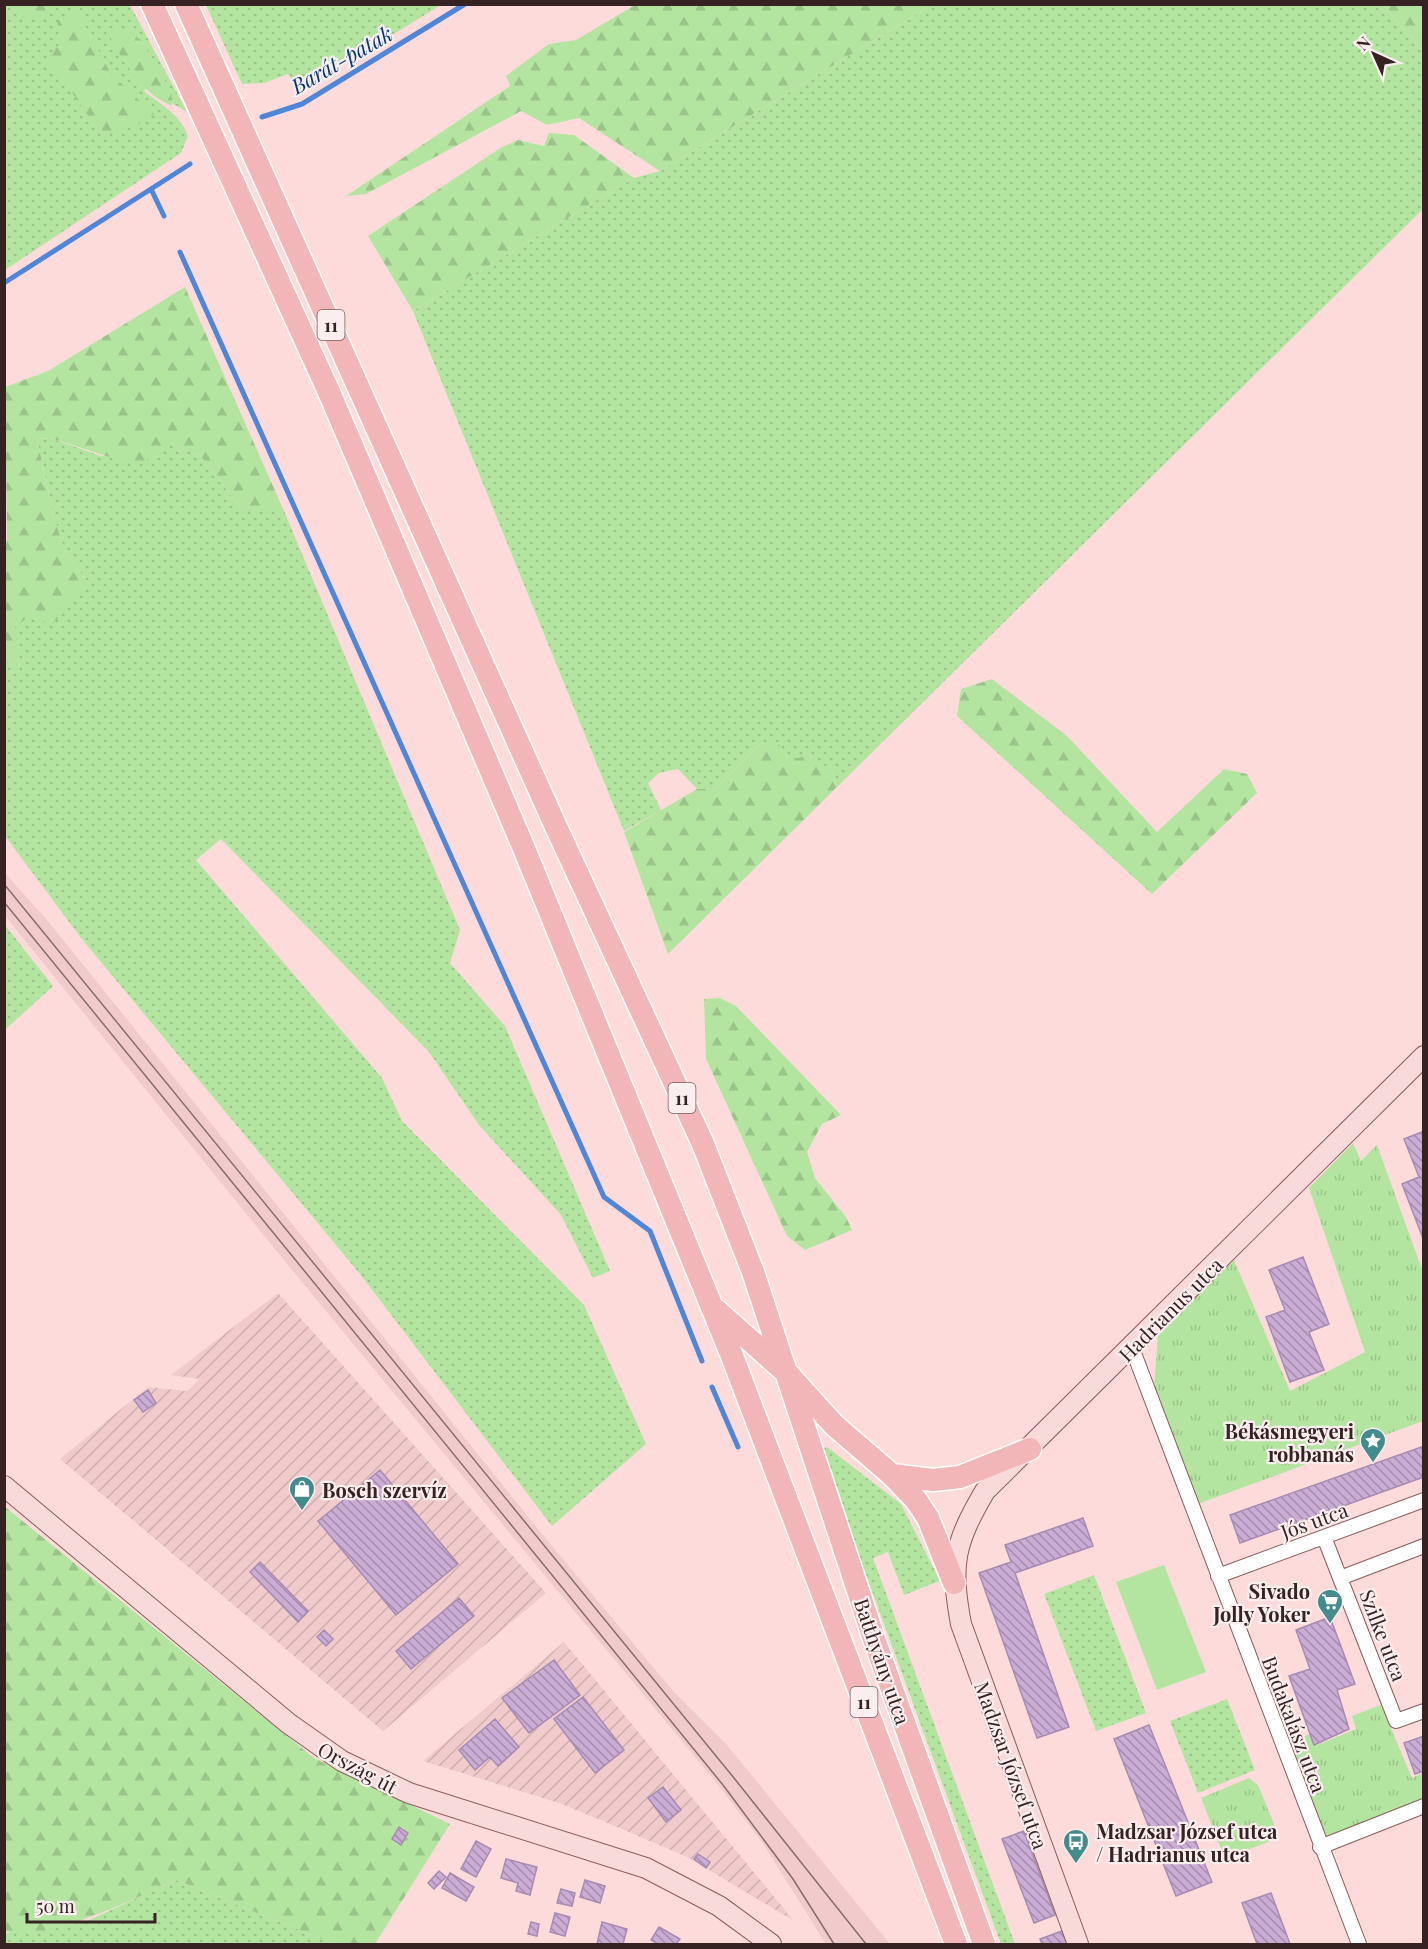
<svg xmlns="http://www.w3.org/2000/svg" width="1428" height="1949" font-family="'Playfair Display',serif">
  <defs>
    <pattern id="industrial-furrows" width="10" height="10" patternUnits="userSpaceOnUse" patternTransform="scale(1.5)"><rect width="10" height="10" fill="#f1cbcb"/><path d="M-1 1l2-2M0 10L10 0M9 11l2-2" fill="none" stroke="#cfaeae"/></pattern>
    <pattern id="grass-dots" width="8" height="8" patternUnits="userSpaceOnUse" patternTransform="scale(1.5)"><rect width="8" height="8" fill="#b3e5a1"/><path d="M2 2h.1M6 6h.1" fill="none" stroke="#9bc48a" stroke-width="1.8" stroke-linecap="round"/></pattern>
    <pattern id="forest-firs" width="22" height="20" patternUnits="userSpaceOnUse" patternTransform="scale(1.5)"><rect width="22" height="20" fill="#b3e5a1"/><path d="M5 1l3.5 6h-7zM16 11l3.5 6h-7z" fill="#9bc48a"/></pattern>
    <pattern id="park-tufts" width="24" height="20" patternUnits="userSpaceOnUse" patternTransform="scale(1.5)"><rect width="24" height="20" fill="#b3e5a1"/><path d="M3 7l-1-3M5 7V3M7 7l1-3M15 17l-1-3M17 17v-4M19 17l1-3" fill="none" stroke="#9bc48a"/></pattern>
    <pattern id="building-back-hatch" width="6" height="6" patternUnits="userSpaceOnUse" patternTransform="scale(1.5)"><rect width="6" height="6" fill="#caacd4"/><path d="M-1 5l2 2M0 0l6 6M5-1l2 2" fill="none" stroke="#a58cac"/></pattern>
  </defs>
  <rect width="100%" height="100%" fill="#fddbdb"/>
  <!-- built -->
  <path fill="#f1cbcb" d="M5 873 47 920 547 1540 673 1691 726 1744 890 1944H826L762 1842 715 1781 287 1264 5 916Z"/>
  <!-- industrial -->
  <path fill="url(#industrial-furrows)" d="M278 1293 546 1593 383 1731 60 1459 148 1387 187 1391 200 1379 171 1375Z
    M564 1642 794 1921 689 1858 615 1826 559 1803 423 1761Z"/>
  <!-- grass -->
  <path fill="url(#grass-dots)" d="M5 5H130L187 112 146 88 144 91C160 104 181 115 188 136L181 153 5 270Z
    M206 5H441L301 91 288 74 264 83 242 84Z
    M932 5H1383L1423 51V209L837 787 832 770 791 760 761 743 716 788 697 789 678 769 659 773 648 783 661 810 624 831 413 311 634 178 660 171Z
    M50 438 101 456 170 443 200 455 240 507 261 511H284L460 930 450 963 505 1026 610 1271 593 1278 561 1215 479 1125 429 1052 221 839 196 860 382 1078 402 1121 584 1305 646 1444 552 1526 360 1274 81 938 5 836 4 662 20 668 14 627 33 613 89 584 65 552 54 517 37 439Z
    M5 925 53 986 5 1030H4Z
    M827 1447 901 1504 940 1581 904 1595 888 1552 873 1558 1015 1944H1001L820 1449Z
    M1094 1575 1146 1713 1096 1731 1044 1594Z
    M1227 1699 1255 1770 1198 1793 1170 1721Z
    M176 1880 335 1944H5L4 1930 7 1933 85 1922Z"/>
  <!-- forest -->
  <path fill="url(#forest-firs)" d="M13 5H59L47 15 21 18Z
    M635 5H932L660 171 579 118 547 125 521 111 366 194 346 196 510 86 506 76 549 44 576 40Z
    M1383 5H1423V51Z
    M78 12 111 74 154 114 134 127 100 133 73 94 46 65 60 42 57 20Z
    M106 30H127L141 40 171 91 172 106C140 93 122 59 106 30Z
    M549 133 574 135 634 178 413 311 368 236 502 147 518 140 544 146Z
    M185 287 284 511H261L240 507 200 455 170 443 138 466 50 438 37 439 54 517 65 552 89 584 51 626 33 613 15 627 20 669 5 662 4 542 7 540 5 387 48 371Z
    M992 679 1067 736 1157 832 1224 769 1247 774 1257 793 1152 894 957 716 961 689Z
    M777 742 791 760 808 755 832 770 837 787 668 954 624 832 697 789 716 788 761 743Z
    M720 998 736 1006 841 1115 822 1124 807 1152 815 1178 846 1217 852 1230 805 1250 787 1236 706 1059 704 999Z
    M4 1506 314 1758 450 1824 375 1944H335L176 1880C146 1894 31 1949 4 1930Z"/>
  <!-- park -->
  <path fill="url(#park-tufts)" d="M1353 1143 1361 1161 1377 1145 1423 1272V1421L1198 1504 1154 1388 1158 1334 1234 1260 1290 1391 1365 1352 1309 1188Z
    M1381 1705 1412 1778 1423 1773V1801L1326 1838 1287 1744 1312 1733 1317 1745 1356 1729 1352 1716Z
    M1249 1778 1258 1785 1274 1824 1270 1841 1225 1859 1201 1798Z"/>
  <!-- pitch -->
  <path fill="#b3e5a1" d="M1164 1565 1206 1672 1157 1690 1116 1582Z"/>
  <g fill="none" stroke-linecap="round" stroke-linejoin="round">
    <!-- stream -->
    <path stroke="#4e87d9" stroke-width="5" d="M262 117 302 104 465 4
      M151 189 164 216
      M180 252 604 1197 650 1231 702 1361
      M4 283 190 164
      M712 1387 738 1447"/>
  </g>
  <!-- building -->
  <path fill="url(#building-back-hatch)" stroke="#a78bb1" stroke-width="1.5" d="M1424 1131V1241L1402 1184 1419 1177 1404 1139Z
    M1303 1257 1329 1324 1309 1332 1324 1370 1290 1382 1266 1317 1285 1310 1269 1270Z
    M148 1390 156 1403 143 1412 134 1400Z
    M1424 1446V1477L1240 1543 1230 1515Z
    M380 1470 458 1564 396 1615 318 1521Z
    M1083 1518 1093 1546 1015 1573 1069 1727 1037 1738 979 1573 1011 1562 1005 1545Z
    M260 1562 308 1611 298 1622 250 1572Z
    M459 1598 474 1616 411 1669 396 1651Z
    M1330 1617 1355 1684 1337 1690 1349 1729 1314 1745 1289 1676 1310 1669 1296 1630Z
    M324 1630 333 1639 326 1646 317 1637Z
    M554 1660 580 1695 529 1733 502 1698Z
    M583 1697 624 1750 595 1773 554 1719Z
    M495 1719 519 1747 498 1766 490 1757 475 1770 459 1750Z
    M1149 1725 1212 1882 1176 1896 1114 1739Z
    M1424 1736V1771L1415 1774 1404 1743Z
    M663 1787 681 1810 666 1822 648 1798Z
    M399 1827 408 1833 401 1845 392 1839Z
    M1024 1831 1055 1915 1034 1923 1002 1839Z
    M476 1841 491 1849 476 1877 461 1869Z
    M698 1854 710 1862 706 1868 694 1859Z
    M506 1859 537 1867 530 1895 516 1891 518 1883 501 1878Z
    M439 1871 446 1877 434 1889 428 1883Z
    M450 1873 474 1887 466 1901 442 1888Z
    M585 1880 605 1886 600 1903 580 1897Z
    M561 1889 575 1893 572 1906 557 1903Z
    M1271 1893 1290 1944H1257L1242 1903Z
    M555 1913 570 1917 565 1936 550 1932Z
    M531 1922 539 1924 537 1936 528 1934Z
    M602 1922 627 1929 623 1944H597Z
    M659 1927 680 1939 676 1944H658L651 1940Z
    M1062 1931 1067 1944H1042L1040 1939Z"/>
  <g fill="none" stroke-linecap="round" stroke-linejoin="round">
    <defs>
      <path id="street" d="M1132 1348 1359 1944
        M1324 1537 1396 1721 1424 1711
        M1218 1576 1424 1500
        M1340 1578 1424 1546
        M1320 1847 1424 1806"/>
      <path id="secondary" d="M4 1486 288 1723 342 1761 409 1793 646 1868 719 1906 771 1944
        M1078 1944 961 1624C950 1564 954 1544 985 1491L1424 1056"/>
      <path id="primary" d="M152 4 329 392 523 846 732 1356 956 1944
        M186 4 557 829 703 1144 753 1272 875 1642 984 1944
        M716 1310 789 1375 834 1425 892 1475 916 1500 928 1518 954 1583
        M892 1475 933 1480 960 1477 1030 1449"/>
    </defs>
    <!-- street casing -->
    <use href="#street" stroke="#8b5b5c" stroke-width="16"/>
    <!-- secondary casing -->
    <use href="#secondary" stroke="#8b5b5c" stroke-width="22"/>
    <!-- primary casing -->
    <use href="#primary" stroke="#fff" stroke-width="25"/>
    <!-- street -->
    <use href="#street" stroke="#fff" stroke-width="14"/>
    <!-- secondary -->
    <use href="#secondary" stroke="#f9dadb" stroke-width="20"/>
    <!-- primary -->
    <use href="#primary" stroke="#f2b5b8" stroke-width="22"/>
    <!-- tram -->
    <path stroke="#876d6d" stroke-width="1.5" d="M4 884 734 1778 866 1944
      M4 902 723 1785 793 1879 834 1944"/>
  </g>
  <!-- icons -->
  <defs>
    <symbol id="sight-pin" viewBox="-11 -11 22 30"><path d="M0 17L-7.5 6A9.5 9.5 0 1 1 7.5 6Z" fill="#438b8d" stroke="#faeeee"/><path d="M0-6L1.8-2.2L6-1.7L2.9 1.2L3.7 5.4L0 3.3L-3.7 5.4L-2.9 1.2L-6-1.7L-1.8-2.2Z" fill="#fff"/></symbol>
    <symbol id="shop-pin" viewBox="-11 -11 22 30"><path d="M0 17L-7.5 6A9.5 9.5 0 1 1 7.5 6Z" fill="#438b8d" stroke="#faeeee"/><path d="M-5-2.5h2.3a2.7 3.5 0 0 1 5.4 0H5L5.5 6h-11ZM-1.5-2.5h3a1.5 2.3 0 0 0-3 0Z" fill="#fff"/></symbol>
    <symbol id="supermarket-pin" viewBox="-11 -11 22 30"><path d="M0 17L-7.5 6A9.5 9.5 0 1 1 7.5 6Z" fill="#438b8d" stroke="#faeeee"/><path d="M-6-5.5h2.5l.6 2H6L4.5 2H-2.5L-4.4-4H-6ZM-1.5 3.2a1.3 1.3 0 1 0 .1 0ZM3 3.2a1.3 1.3 0 1 0 .1 0Z" fill="#fff"/></symbol>
    <symbol id="bus-pin" viewBox="-11 -11 22 30"><path d="M0 17L-7.5 6A9.5 9.5 0 1 1 7.5 6Z" fill="#438b8d" stroke="#faeeee"/><path d="M-5-6H5V4H4V6H2V4H-2V6H-4V4H-5ZM-3.5-4V0h7V-4ZM-3.5 1.2v1.5H-2V1.2ZM2 1.2v1.5H3.5V1.2Z" fill="#fff"/></symbol>
  </defs>
  <g fill-rule="evenodd">
    <use href="#sight-pin" x="1358" y="1426" width="30" height="40"/>
    <use href="#shop-pin" x="287" y="1474" width="30" height="40"/>
    <use href="#supermarket-pin" x="1315" y="1587" width="30" height="40"/>
    <use href="#bus-pin" x="1061" y="1827" width="30" height="40"/>
  </g>
  <g text-anchor="middle" dominant-baseline="central" stroke-width="4.5" stroke-linejoin="round" paint-order="stroke">
    <!-- shield labels -->
    <g fill="#faeeee" stroke="#725f60" stroke-width="1.5">
      <rect x="317.5" y="310" width="27" height="30" rx="4.5"/>
      <rect x="668.5" y="1083" width="27" height="30" rx="4.5"/>
      <rect x="850.5" y="1687" width="27" height="30" rx="4.5"/>
    </g>
    <g font-size="18" font-weight="bold" fill="#372223">
      <text x="331" y="325">11</text>
      <text x="682" y="1098">11</text>
      <text x="864" y="1702">11</text>
    </g>
    <!-- street labels -->
    <g font-size="20" fill="#372223" stroke="#faeeee">
      <text transform="translate(1170 1309) rotate(-45)">Hadrianus utca</text>
      <text transform="translate(1314 1520) rotate(-20)">Jós utca</text>
      <text transform="translate(1384 1635) rotate(69)">Szilke utca</text>
      <text transform="translate(883 1661) rotate(71)">Batthyány utca</text>
      <text transform="translate(1295 1724) rotate(69)">Budakalász utca</text>
      <text transform="translate(1012 1765) rotate(70)">Madzsar József utca</text>
      <text transform="translate(358 1767) rotate(28)">Ország út</text>
    </g>
    <!-- poi labels -->
    <g font-size="20" font-weight="bold" fill="#372223" stroke="#faeeee" text-anchor="end">
      <text x="1354" y="1430">Békásmegyeri<tspan x="1354" dy="23">robbanás</tspan></text>
      <text x="322" y="1489" text-anchor="start">Bosch szervíz</text>
      <text x="1310" y="1590">Sivado<tspan x="1310" dy="23">Jolly Yoker</tspan></text>
      <text x="1096" y="1830" text-anchor="start">Madzsar József utca<tspan x="1096" dy="23">/ Hadrianus utca</tspan></text>
    </g>
    <!-- water labels -->
    <g font-size="21" font-style="italic" fill="#003982" stroke="#faeeee">
      <text transform="translate(341 59) rotate(-30)">Barát-patak</text>
    </g>
  </g>
  <!-- border -->
  <rect width="1428" height="1949" fill="none" stroke="#372223" stroke-width="12"/>
  <!-- north arrow -->
  <g transform="translate(1374 54) rotate(315)" stroke="#faeeee" stroke-width="4.5" paint-order="stroke">
  <path d="M0-4.5L10 22L0 15L-10 22Z" fill="#372223"/>
  <text y="-9" font-size="16" font-weight="bold" text-anchor="middle" fill="#372223">N</text>
  </g>
  <!-- scale -->
  <path d="M27 1913v9h128v-9" fill="none" stroke="#372223" stroke-width="3"/>
  <text x="36" y="1913" font-size="18" fill="#372223" stroke="#faeeee" stroke-width="4.5" paint-order="stroke">50 m</text>
</svg>
